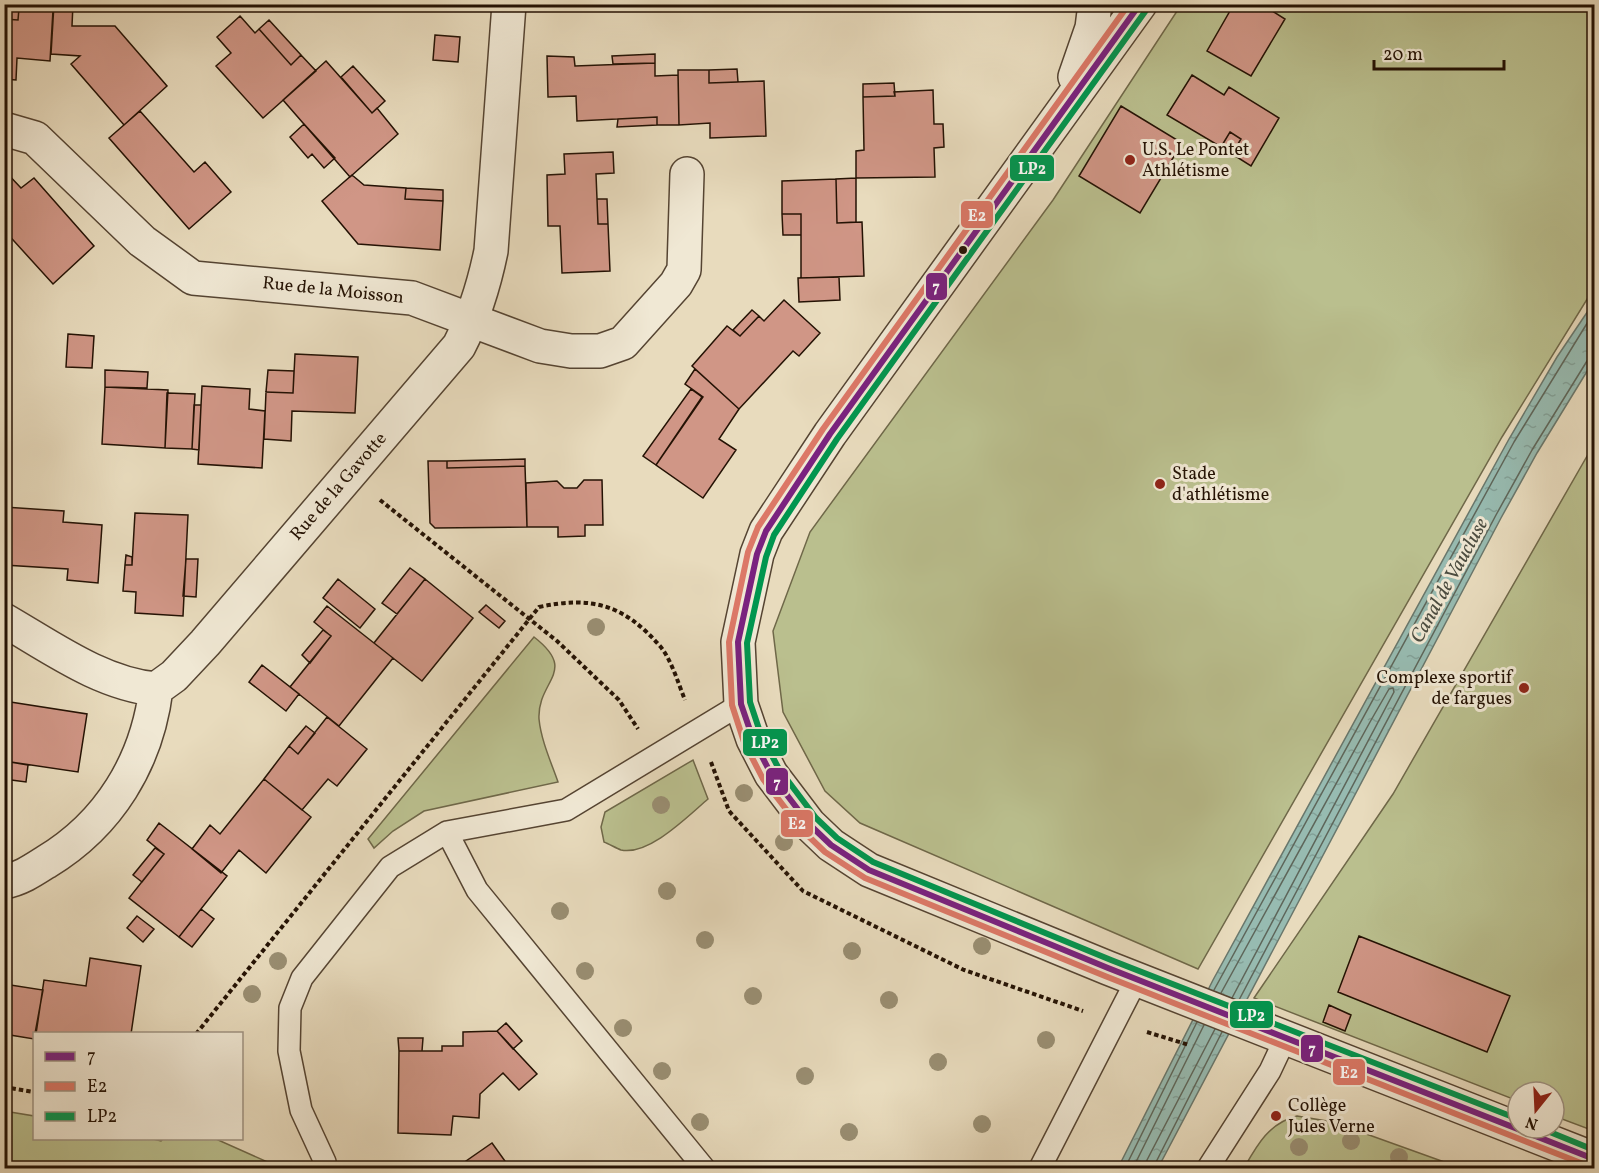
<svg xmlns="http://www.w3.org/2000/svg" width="1599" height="1173" font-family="Vollkorn,serif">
  <defs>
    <pattern id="water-ripples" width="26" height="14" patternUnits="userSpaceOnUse" patternTransform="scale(1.5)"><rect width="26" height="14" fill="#97bbb1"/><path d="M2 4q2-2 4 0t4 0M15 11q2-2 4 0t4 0" fill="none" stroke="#82a097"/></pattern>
  </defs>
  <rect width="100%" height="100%" fill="#e8dbbd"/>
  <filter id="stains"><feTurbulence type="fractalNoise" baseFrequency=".00333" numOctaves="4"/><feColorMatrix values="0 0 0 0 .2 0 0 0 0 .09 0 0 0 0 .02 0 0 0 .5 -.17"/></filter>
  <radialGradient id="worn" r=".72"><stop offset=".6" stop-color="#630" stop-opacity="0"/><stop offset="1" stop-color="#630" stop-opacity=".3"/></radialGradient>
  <!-- green -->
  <path fill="#babf8e" stroke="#6f6849" stroke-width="1.5" d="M1181 5H1594V288L1502 437 1198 969 860 823 825 791 783 712 773 631 810 532 1053 200Z
    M1594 444V1131L1554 1116V1092H1518V1101L1254 998 1393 794Z
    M534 637C579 672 537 680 539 719 541 740 551 762 558 782L424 811 393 831 374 848 368 839Z
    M693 760 708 799C688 816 649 856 621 850 616 848 609 844 604 842L601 827 605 812Z
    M4 1111 34 1116V1138H149L161 1141 164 1138 216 1139 281 1168H5Z
    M1297 1116 1333 1122 1461 1168H1244C1257 1145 1269 1123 1297 1116Z"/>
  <!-- water -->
  <path fill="url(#water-ripples)" stroke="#69776c" stroke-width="1.5" d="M1594 302V360L1537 453 1501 518 1158 1168H1118L1213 980 1509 439 1557 357Z"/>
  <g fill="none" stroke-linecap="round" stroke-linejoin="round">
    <!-- shore -->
    <path stroke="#5e665a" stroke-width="1.5" d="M1214 990 1514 442 1594 312
      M1221 993 1370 722 1389 689 1393 688 1394 692 1232 998
      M1239 1000 1496 515 1532 450 1587 361 1594 357
      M1125 1168 1197 1022
      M1133 1168 1204 1025
      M1146 1168 1147 1160 1215 1029
      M1153 1168 1222 1032"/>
  </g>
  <!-- building -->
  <path fill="#d09686" stroke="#241204" stroke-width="1.5" d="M54 4H73L72 26H115L167 86 124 125 71 64 80 56 51 54Z
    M1234 4H1261L1285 19 1251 76 1207 51Z
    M4 7 19 8 18 20 4 19Z
    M19 8 53 10 50 61 17 58 16 80 4 79V19L18 20Z
    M240 16 255 33 259 29 291 65 301 55 316 71 263 118 216 66 231 53 217 37Z
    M269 20 301 55 291 65 259 29Z
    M435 35 460 37 458 62 433 60Z
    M655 54V63L613 64 612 56Z
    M547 56 574 57 575 66 655 63V76L678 75 679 125H657V117L577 121 576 96 548 97Z
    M326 61 372 113 377 108 398 134 350 177 283 100Z
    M353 66 385 101 372 113 341 77Z
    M737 69 738 82 709 83V70Z
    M678 70H709V83L764 81 766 136 710 138V123L679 125Z
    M1192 75 1224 95 1229 87 1279 118 1251 166 1232 154 1241 139 1230 132 1221 147 1167 115Z
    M894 83 895 96 863 97V84Z
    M933 90 934 124H943L944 147 934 148 935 177 856 178V151L864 150 863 97 895 96 894 92Z
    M1121 106 1182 143 1140 213 1079 176Z
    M140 111 194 172 205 162 231 192 189 229 109 138Z
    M657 117V125L617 127 618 119Z
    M304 124 335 158 324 168 312 154 308 158 290 137Z
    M1230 132 1241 139 1232 154 1221 147Z
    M613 152 614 173 596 174 598 224H608L610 271 562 273 560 226H548L547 175 565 174 564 154Z
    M4 170 21 188 34 178 94 246 53 284 4 230Z
    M352 175 364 185 406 188 405 199 443 201 440 250 358 244 322 201Z
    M856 178V222L837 223 836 179Z
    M836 179 837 223 862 222 864 276 801 278V214H782V181Z
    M406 188 443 190V201L405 199Z
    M597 199H607L608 224H598Z
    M782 214H801V235H783Z
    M839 277 840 300 799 302 798 278Z
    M784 300 820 333 799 356 793 351 739 409 692 366 727 326 740 336 759 316 764 321Z
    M752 310 759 316 740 336 733 330Z
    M68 334 94 336 92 368 66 367Z
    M295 354 358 357 355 413 292 411 291 441 264 439 266 392 293 393Z
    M695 369 739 409 719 439 736 450 703 498 656 465 703 397 685 384Z
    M105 370 148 372 147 388 105 387Z
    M268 370 294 371 293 393 266 392Z
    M202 386 250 389 249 409 265 411 262 468 198 464Z
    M105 387 168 390 165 448 102 444Z
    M691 389 702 397 656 465 643 456Z
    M167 393 195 394 192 449 165 448Z
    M194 405H201L199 450 192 449Z
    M525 459V466L447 468V461Z
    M428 461H447V468L525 466 527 527 435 528 430 523Z
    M584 480H602L603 525H585V536L558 537V527H527L526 483 557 481 564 488H577Z
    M4 507 64 511 63 522 102 525 98 583 67 580 68 569 4 565Z
    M135 513 188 515 183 616 135 613 136 592 123 591 125 565H132Z
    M126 555 132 557V565H125Z
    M186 559H198L196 597 183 596Z
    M410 568 425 579 397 614 382 603Z
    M338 579 375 609 360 628 323 598Z
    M425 579 473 618 422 681 374 643Z
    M486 605 505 621 499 628 479 612Z
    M327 606 393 658 339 726 290 687 331 636 314 622Z
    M323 630 331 636 310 663 302 655Z
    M262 665 299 694 286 711 249 682Z
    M4 701 87 714 78 772 4 761Z
    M327 717 367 749 337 786 328 779 302 810 264 779 289 746 298 754Z
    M306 726 315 733 298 754 289 746Z
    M4 761 28 765 26 782 4 779Z
    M264 779 311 817 266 873 239 850 221 873 192 849 210 825 220 834Z
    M159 823 227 876 179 937 129 898 164 854 147 840Z
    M155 848 164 854 142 882 133 875Z
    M201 909 214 919 192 947 179 937Z
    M137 916 154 929 143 942 127 928Z
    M1359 936 1510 996 1487 1052 1338 992Z
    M90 958 141 966 131 1034H36L44 980 86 986Z
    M4 984 43 990 34 1039 4 1034Z
    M1329 1005 1351 1015 1345 1031 1323 1022Z
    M506 1023 522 1041 513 1049 497 1031Z
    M497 1031 537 1074 519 1090 503 1073 480 1094 479 1118 453 1116 451 1135 398 1133 399 1051H442V1046H463V1032Z
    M398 1038H423L422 1051H399Z
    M492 1143 510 1168H456Z"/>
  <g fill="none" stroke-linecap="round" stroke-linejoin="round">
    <defs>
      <path id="lane" d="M447 832 477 890 704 1168
        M325 1162 301 1110 289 1051 290 1008 302 978 390 867 447 832 566 810 741 704
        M1040 1168 1137 979
        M1208 1168 1270 1071 1286 1037"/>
      <path id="street" d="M1140 4 830 434 766 531 757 554 738 642 741 704 753 739 771 774 809 824 831 845 869 870 1108 968 1594 1159
        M1075 77 1092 28 1095 4
        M4 129 35 138 142 241 193 278 412 298 540 346 571 351H600L623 343 676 284 684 270 687 174
        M4 620C51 647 101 684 156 689
        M4 882C20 879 32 871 46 862 109 824 147 762 156 689L174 676 205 643 459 346C475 315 484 285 491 251L509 4"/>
    </defs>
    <!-- lane casing -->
    <use href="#lane" stroke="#554432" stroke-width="24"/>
    <!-- street casing -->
    <use href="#street" stroke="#554432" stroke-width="36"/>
    <!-- path -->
    <path stroke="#241204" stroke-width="4" stroke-dasharray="4.5 3" stroke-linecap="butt" d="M380 500 557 641 619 700 638 729
      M711 762 729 811 803 891 964 970 1083 1011
      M1147 1032 1189 1045
      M196 1034 539 607C591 596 623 604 659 645 671 658 678 683 685 700
      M4 1087 34 1092"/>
    <!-- lane -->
    <use href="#lane" stroke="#f0e8d4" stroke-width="21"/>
    <!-- street -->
    <use href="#street" stroke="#f0e8d4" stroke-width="33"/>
    <defs>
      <path id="bus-1" d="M1140 4 830 434 766 531 757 554 738 642 741 704 753 739 771 774 809 824 831 845 869 870 1108 968 1594 1159"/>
      <path id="bus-2" d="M1129 4 823 429 758 527 748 552 729 642 732 705 744 742 763 779 802 830 825 852 865 878 1105 976 1591 1167"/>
      <path id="bus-3" d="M1147 9 837 439 774 535 766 557 747 643 750 702 761 735 779 769 816 818 837 838 873 862 1111 960 1518 1119
        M1540 1128 1594 1150"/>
    </defs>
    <!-- bus-1 casing -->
    <use href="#bus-1" stroke="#f0e8d4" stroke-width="10"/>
    <!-- bus-2 casing -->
    <use href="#bus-2" stroke="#f0e8d4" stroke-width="10"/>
    <!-- bus-3 casing -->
    <use href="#bus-3" stroke="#f0e8d4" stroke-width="10"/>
    <!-- bus-1 -->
    <use href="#bus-1" stroke="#7a227f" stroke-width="6"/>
    <!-- bus-2 -->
    <use href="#bus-2" stroke="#dc7867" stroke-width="6"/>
    <!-- bus-3 -->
    <use href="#bus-3" stroke="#00964f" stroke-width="6"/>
  </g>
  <!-- trees -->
  <g fill="#998e72">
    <circle cx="596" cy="627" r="9"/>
    <circle cx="744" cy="793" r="9"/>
    <circle cx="661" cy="805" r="9"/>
    <circle cx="784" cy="842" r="9"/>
    <circle cx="667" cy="891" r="9"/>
    <circle cx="560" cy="911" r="9"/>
    <circle cx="705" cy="940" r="9"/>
    <circle cx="982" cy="946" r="9"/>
    <circle cx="852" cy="951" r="9"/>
    <circle cx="278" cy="961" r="9"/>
    <circle cx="585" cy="971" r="9"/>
    <circle cx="252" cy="994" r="9"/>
    <circle cx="753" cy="996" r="9"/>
    <circle cx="889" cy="1000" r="9"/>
    <circle cx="623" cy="1028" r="9"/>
    <circle cx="1046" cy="1040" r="9"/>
    <circle cx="938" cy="1062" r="9"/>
    <circle cx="662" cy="1071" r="9"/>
    <circle cx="805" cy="1076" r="9"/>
    <circle cx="700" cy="1122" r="9"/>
    <circle cx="982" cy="1124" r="9"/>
    <circle cx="849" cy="1132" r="9"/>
    <circle cx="1351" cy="1141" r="9"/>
    <circle cx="1299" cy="1147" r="9"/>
    <circle cx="1399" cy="1157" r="9"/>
  </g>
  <!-- markers -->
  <g fill="#8f2418" stroke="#f0e8d4" stroke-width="2">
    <circle cx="1130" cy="160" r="6"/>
    <circle cx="1160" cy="484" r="6"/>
    <circle cx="1524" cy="688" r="6"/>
    <circle cx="1276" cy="1116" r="6"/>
  </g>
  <circle fill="#241204" stroke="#f0e8d4" stroke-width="2" cx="963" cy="250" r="5"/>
  <g text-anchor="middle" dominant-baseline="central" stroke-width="6" stroke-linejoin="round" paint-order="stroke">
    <!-- poi labels -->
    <g font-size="18" fill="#241204" stroke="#f0e8d4" text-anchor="start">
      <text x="1142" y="150">U.S. Le Pontet<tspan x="1142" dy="21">Athlétisme</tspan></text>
      <text x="1172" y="474">Stade<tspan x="1172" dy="21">d'athlétisme</tspan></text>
      <text x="1512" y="678" text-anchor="end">Complexe sportif<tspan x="1512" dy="21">de fargues</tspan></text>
      <text x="1288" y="1106">Collège<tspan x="1288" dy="21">Jules Verne</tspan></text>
    </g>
    <!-- street labels -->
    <g font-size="18" fill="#241204" stroke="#f0e8d4">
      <text transform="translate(333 291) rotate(6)">Rue de la Moisson</text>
      <text transform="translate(339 487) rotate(-49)">Rue de la Gavotte</text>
    </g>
    <!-- water labels -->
    <g font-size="20" font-style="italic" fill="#4c4d41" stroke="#f0e8d4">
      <text transform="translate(1450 581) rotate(-61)">Canal de Vaucluse</text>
    </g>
  </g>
  <g stroke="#f0e8d4" stroke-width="2">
    <rect x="1009" y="154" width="46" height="28" rx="6" fill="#00964f"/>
    <rect x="960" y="200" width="34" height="29" rx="6" fill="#dc7867"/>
    <rect x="925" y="272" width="23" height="29" rx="6" fill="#7a227f"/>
    <rect x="742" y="728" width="46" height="29" rx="6" fill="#00964f"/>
    <rect x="765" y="767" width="24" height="29" rx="6" fill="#7a227f"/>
    <rect x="780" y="809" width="34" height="29" rx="6" fill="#dc7867"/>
    <rect x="1229" y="1000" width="45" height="29" rx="6" fill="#00964f"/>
    <rect x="1300" y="1034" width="24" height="29" rx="6" fill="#7a227f"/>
    <rect x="1332" y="1058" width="34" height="28" rx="6" fill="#dc7867"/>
  </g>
  <g font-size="16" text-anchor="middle" font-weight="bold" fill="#fff">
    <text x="1032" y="174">LP2</text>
    <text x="977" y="221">E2</text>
    <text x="936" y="292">7</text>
    <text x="765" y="748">LP2</text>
    <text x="777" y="788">7</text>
    <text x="797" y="829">E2</text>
    <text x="1251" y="1021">LP2</text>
    <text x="1312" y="1054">7</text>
    <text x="1349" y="1078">E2</text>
  </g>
  <!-- margin -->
  <rect width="1599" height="1173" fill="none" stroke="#e8dbbd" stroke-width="24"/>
  <rect x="6" y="6" width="1587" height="1161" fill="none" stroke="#241204" stroke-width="3"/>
  <rect x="12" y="12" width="1575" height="1149" fill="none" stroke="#241204" stroke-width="1.5"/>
  <!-- legend -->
  <rect x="33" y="1032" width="210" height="108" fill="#f0e8d4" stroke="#9e9281" stroke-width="1.5"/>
  <rect x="45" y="1052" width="30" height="9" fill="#7a227f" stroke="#9e9281" stroke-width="1.5"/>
  <text x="87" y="1062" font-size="18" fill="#241204">7</text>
  <rect x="45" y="1082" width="30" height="9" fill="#dc7867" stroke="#9e9281" stroke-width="1.5"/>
  <text x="87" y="1092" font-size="18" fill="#241204">E2</text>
  <rect x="45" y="1112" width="30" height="9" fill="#00964f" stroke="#9e9281" stroke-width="1.5"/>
  <text x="87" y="1122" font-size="18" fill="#241204">LP2</text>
  <!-- north arrow -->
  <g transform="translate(1536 1110) rotate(198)"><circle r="28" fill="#f0e8d4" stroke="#9e9281" stroke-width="1.5"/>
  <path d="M0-4.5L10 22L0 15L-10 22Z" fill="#8f2418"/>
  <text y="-9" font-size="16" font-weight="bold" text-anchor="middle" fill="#241204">N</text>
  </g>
  <!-- scale -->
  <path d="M1374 60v9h130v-9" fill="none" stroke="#241204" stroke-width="3"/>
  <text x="1383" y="60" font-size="18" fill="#241204" stroke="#f0e8d4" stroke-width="4.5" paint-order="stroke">20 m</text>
  <rect width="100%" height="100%" filter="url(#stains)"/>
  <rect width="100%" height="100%" fill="url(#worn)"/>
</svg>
